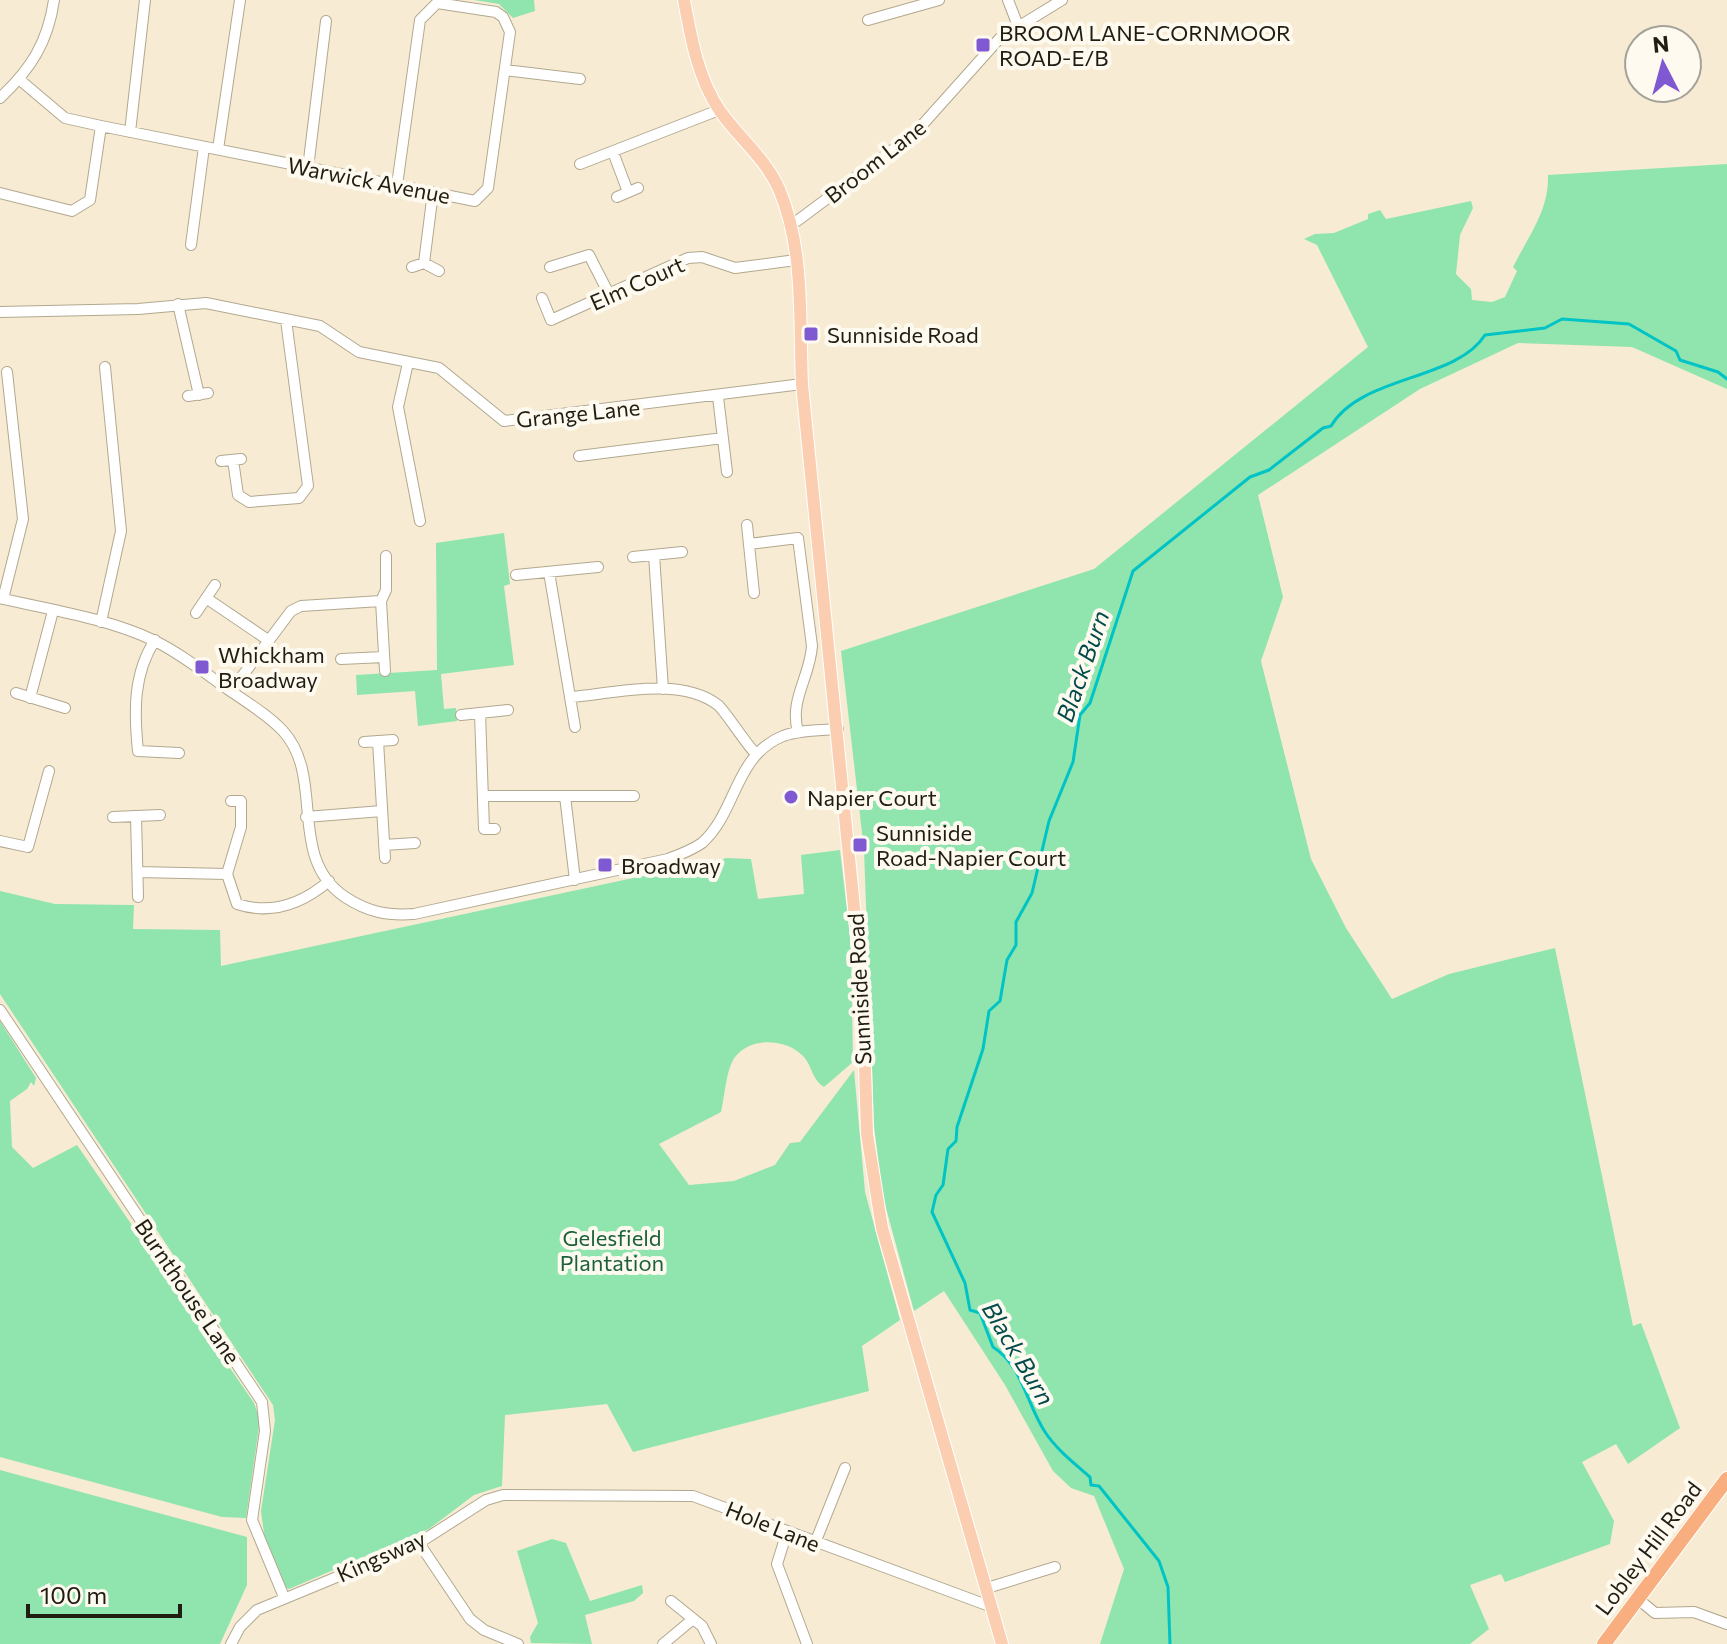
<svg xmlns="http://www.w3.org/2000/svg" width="1727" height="1644" font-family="Commissioner,sans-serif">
  <rect width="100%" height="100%" fill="#f7ecd3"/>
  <!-- green -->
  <path fill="#90e4ae" d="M474 0H534L535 11 513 18 499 4Z
    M1727 164V389L1632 347 1518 343 1420 389 1258 495 1283 597 1261 661 1311 859 1346 928 1392 999 1449 974 1555 948 1633 1326 1641 1323 1680 1428 1628 1464 1616 1444 1582 1462 1614 1521 1610 1544 1505 1582 1501 1574 1470 1585 1489 1629 1470 1644H1100L1124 1569 1094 1496 1071 1488 1053 1471 1005 1385 944 1291 914 1311 883 1197 874 1126 864 850 841 651 1094 569 1368 347 1317 245 1304 239 1315 234 1334 233 1368 219V214L1380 210 1386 219 1471 201 1473 208 1460 235 1456 274 1471 289 1472 300 1492 302 1505 297 1517 271 1513 267C1529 235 1549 211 1548 175Z
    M504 533 510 584 504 586 514 665 441 674 444 709 456 708 457 721 418 726 415 691 357 695 356 675 437 670 436 543Z
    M840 850 851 944 853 1062 824 1087C812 1080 812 1065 803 1056 787 1039 751 1036 735 1057 726 1069 725 1096 721 1112L659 1144 689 1185 734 1181 775 1165 790 1143 800 1142 854 1070 865 1192 900 1320 862 1346 869 1391 633 1452 607 1404 505 1415 502 1486 474 1495 429 1529 289 1589 285 1587 265 1541 261 1511 275 1420 273 1405 0 994V891L55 904 134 905 133 929 220 930 221 966 727 858 751 859 758 899 804 894 801 855Z
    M0 1021 36 1078 34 1086 31 1082 27 1089 10 1101 12 1147 33 1168 77 1145 254 1403 260 1420 246 1518 222 1517 0 1457Z
    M0 1470 247 1537V1585L220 1644H0Z
    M552 1539 566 1543 590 1601 642 1585 643 1593 634 1601 585 1615 592 1644 531 1643 530 1637 538 1623 517 1551Z"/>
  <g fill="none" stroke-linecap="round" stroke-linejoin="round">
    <!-- stream -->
    <path stroke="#00c3c6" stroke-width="3" d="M1170 1644 1168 1587 1159 1561 1099 1486 1091 1485 1090 1477C1074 1463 1057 1450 1045 1432 1027 1405 1022 1365 993 1347L980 1313 970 1310 965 1283 932 1212 936 1195 943 1185 948 1149 956 1141 957 1127 983 1049 989 1011 1000 1001 1007 960 1016 945V922L1032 893 1049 821 1073 762 1080 715 1090 703 1133 571 1250 477 1269 470 1323 428 1331 426C1361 375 1456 381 1485 335L1545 328 1562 319 1629 324 1676 351 1680 360 1718 372 1727 379"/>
    <defs>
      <path id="minor" d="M1008 0 1018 26
        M868 20 939 0
        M505 70 580 79
        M20 80 65 118 101 126 475 201 488 188 510 32 503 17 496 12 437 3 420 20 397 185
        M0 98C31 69 48 42 54 0
        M130 132 145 0
        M218 149 240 0
        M613 152 628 192
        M580 164 719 110
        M308 168 326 21
        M0 193 72 211 90 200 101 126
        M617 197 638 188
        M789 223 797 221 915 133 1000 38 1062 0
        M191 245 204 147
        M424 263 433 192
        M412 267 424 263 439 271
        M550 267 589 255 610 296
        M542 298 551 320 688 258 702 257 735 268 796 260
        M178 304 199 395
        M0 312 138 309 206 303 320 326 359 352 439 368 504 421 802 384
        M408 363 398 407 420 521
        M188 396 208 393
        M718 397 727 472
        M579 456 723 438
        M233 460 238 495 249 502 299 498 308 486 286 320
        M221 461 241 459
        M747 525 754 593
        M749 544 798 538 812 646C810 677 789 700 798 732
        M654 555 663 689
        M633 557 682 552
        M549 572 575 727
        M516 575 598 567
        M0 598C51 610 106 618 153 640 180 653 205 673 229 690 248 703 268 715 283 731 326 778 286 857 345 897 368 912 387 916 414 914L668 859C679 855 692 850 702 843 737 812 734 756 783 736 800 730 820 730 838 729
        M206 598 268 640
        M3 599 23 519 7 372
        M196 613 215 585
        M101 622 121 531 105 367
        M155 640C133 674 134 712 138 751L179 753
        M341 659 384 657
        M385 671 381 601 386 590V556
        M231 691 291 611 301 606 381 601
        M16 693 65 708
        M572 697C615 693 680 676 718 705 725 711 746 744 756 754
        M30 698 53 611
        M480 713 484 829H495
        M461 715 508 710
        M378 741 385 858
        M364 742 393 740
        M483 796H634
        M565 796 575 880
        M231 801H241V827L227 874 237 904C271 915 302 904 329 881
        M136 816 138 897
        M113 817 160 815
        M306 817 382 811
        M0 841 28 847 49 771
        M384 845 415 843
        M138 872 227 874
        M0 1010 262 1402 265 1431 252 1520 284 1597
        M787 1532 777 1564 807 1644
        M419 1543 470 1619 484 1630 518 1644
        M815 1543 845 1468
        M987 1588 1055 1567
        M1638 1599 1655 1613 1694 1612 1727 1624
        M671 1601 702 1626 711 1644
        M231 1644 240 1627 257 1610 419 1543 486 1500 503 1495 693 1496 992 1607
        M663 1644 693 1619"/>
      <path id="major" d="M684 0C691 38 698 79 720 111 739 138 765 158 779 189 805 250 799 320 802 384L863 998 867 1134 882 1228 1002 1644"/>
      <path id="highway" d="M1604 1644 1727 1479"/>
    </defs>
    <!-- minor casing -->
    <use href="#minor" stroke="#b2a88f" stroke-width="12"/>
    <!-- major casing -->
    <use href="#major" stroke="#fff" stroke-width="14"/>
    <!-- highway casing -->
    <use href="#highway" stroke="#fff" stroke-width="16"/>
    <!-- minor -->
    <use href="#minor" stroke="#fff" stroke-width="10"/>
    <!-- major -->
    <use href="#major" stroke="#fbceb2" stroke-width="12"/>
    <!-- highway -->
    <use href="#highway" stroke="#f8ae7f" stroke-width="14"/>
  </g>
  <!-- markers -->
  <g fill="#7e59d2" stroke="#fefaf0" stroke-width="3">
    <rect x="975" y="37" width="16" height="16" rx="4"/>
    <rect x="803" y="326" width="16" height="16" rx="4"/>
    <rect x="194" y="659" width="16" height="16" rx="4"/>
    <circle cx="791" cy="797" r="8"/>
    <rect x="852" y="837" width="16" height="16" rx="4"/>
    <rect x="597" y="857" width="16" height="16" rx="4"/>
  </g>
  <g text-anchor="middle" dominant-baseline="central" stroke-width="8" stroke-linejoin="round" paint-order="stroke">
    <!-- poi labels -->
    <g font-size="22" fill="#201d13" stroke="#fefaf0" text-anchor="start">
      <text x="999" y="32">BROOM LANE-CORNMOOR<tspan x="999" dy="25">ROAD-E/B</tspan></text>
      <text x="827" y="334">Sunniside Road</text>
      <text x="218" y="654">Whickham<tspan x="218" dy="25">Broadway</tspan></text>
      <text x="807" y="797">Napier Court</text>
      <text x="876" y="832">Sunniside<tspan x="876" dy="25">Road-Napier Court</tspan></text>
      <text x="621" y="865">Broadway</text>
    </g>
    <!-- street labels -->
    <g font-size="22" fill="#201d13" stroke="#fefaf0">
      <text transform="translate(875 161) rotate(-38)">Broom Lane</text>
      <text transform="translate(369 180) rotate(11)">Warwick Avenue</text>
      <text transform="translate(637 283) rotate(-24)">Elm Court</text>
      <text transform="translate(578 413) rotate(-6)">Grange Lane</text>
      <text transform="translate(859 989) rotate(-93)">Sunniside Road</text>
      <text transform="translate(188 1291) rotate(56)">Burnthouse Lane</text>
      <text transform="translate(773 1526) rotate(22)">Hole Lane</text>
      <text transform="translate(1648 1548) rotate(-53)">Lobley Hill Road</text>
      <text transform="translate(381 1556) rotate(-24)">Kingsway</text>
    </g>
    <!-- park labels -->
    <g font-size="22" fill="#1b613b" stroke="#fefaf0">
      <text x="612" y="1237">Gelesfield<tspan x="612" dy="25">Plantation</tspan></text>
    </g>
    <!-- water labels -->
    <g font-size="24" font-style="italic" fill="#044b4d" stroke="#fefaf0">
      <text transform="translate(1082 666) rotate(-71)">Black Burn</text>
      <text transform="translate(1019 1353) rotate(59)">Black Burn</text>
    </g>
  </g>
  <!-- north arrow -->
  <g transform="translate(1663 64) rotate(354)"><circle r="38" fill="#fefaf0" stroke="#a5a298" stroke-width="2"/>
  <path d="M0-6L14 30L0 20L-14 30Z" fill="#7e59d2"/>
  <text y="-12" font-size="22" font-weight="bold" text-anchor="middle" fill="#201d13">N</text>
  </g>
  <!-- scale -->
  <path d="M28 1604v12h152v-12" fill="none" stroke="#201d13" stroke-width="4"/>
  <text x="40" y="1604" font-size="24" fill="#201d13" stroke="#fefaf0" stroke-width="6" paint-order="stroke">100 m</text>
</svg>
